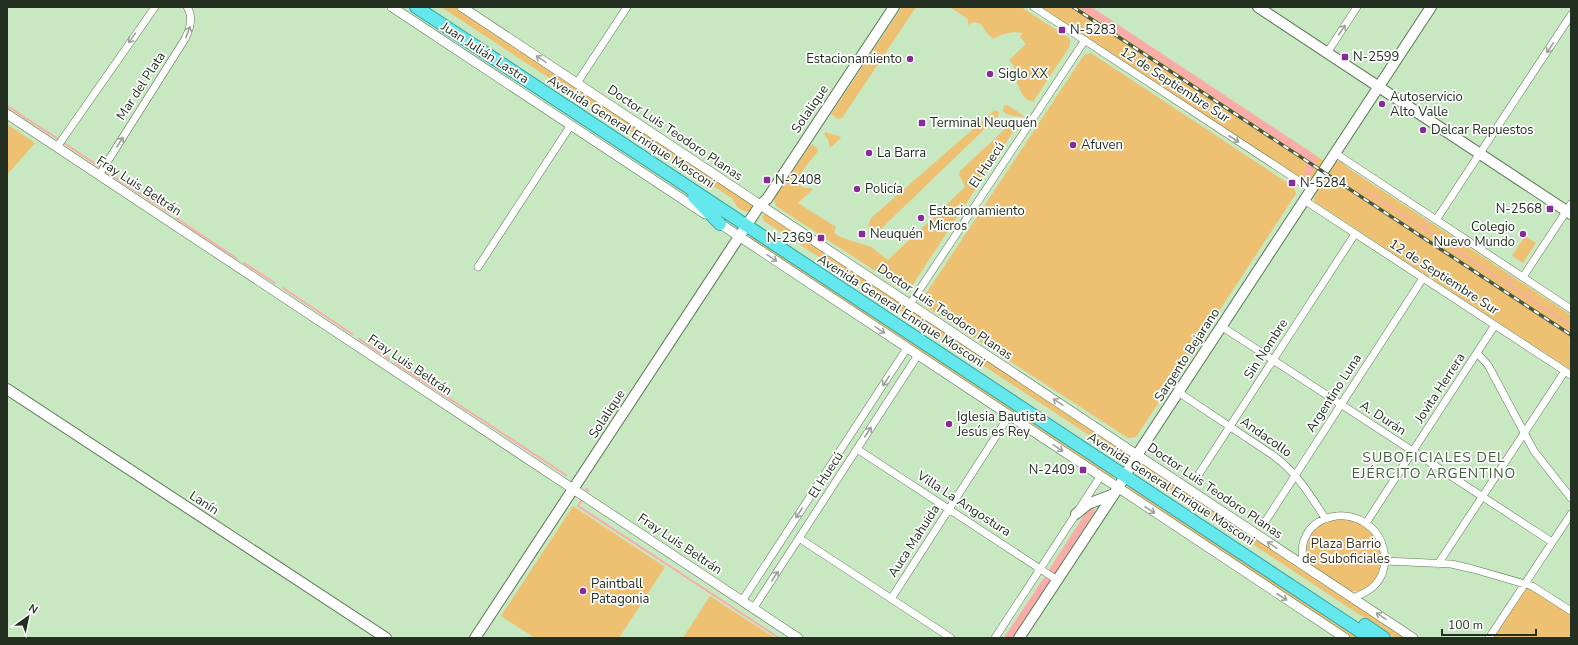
<svg xmlns="http://www.w3.org/2000/svg" width="1578" height="645" font-family="'Nunito Sans',sans-serif">
  <rect width="100%" height="100%" fill="#c8e8c1"/>
  <!-- green -->
  <path fill="#eec072" d="M441 7H456L750 202 753 205V208L750 212C742 212 735 206 733 199Z
    M902 7H916L842 118 838 119 831 114Z
    M950 7H1021L1070 39V46L1033 102C1018 98 1019 81 1012 70L1015 67 1009 60 1026 44 1020 37 1023 33C1012 31 1003 33 993 39L987 33 981 24 974 22 968 25V19Z
    M1041 7H1091L1324 161 1312 180 1307 181 1303 180Z
    M1091 53 1294 187 1296 194 1136 437 1128 438 922 304V298L927 292 1084 55Z
    M1004 105 1009 106 1024 116 1023 117C1016 116 1009 117 1003 111Z
    M995 110 999 112 998 116 881 229 874 232 870 230 868 226 871 218Z
    M1007 123 1011 126 1013 132 910 289 904 290 776 206 774 199 811 144 817 148 818 151C813 158 798 174 798 181L802 187 813 189 798 203 836 227 834 233 840 237 871 247 888 260 965 187 959 174 960 171 1004 130Z
    M7 124 35 143 7 175Z
    M826 132C830 135 839 134 841 138L830 148 828 139 824 134Z
    M1339 161 1345 162V166L1571 315V370L1315 202 1314 199 1315 195 1336 162Z
    M764 213 1127 453V458L1121 460 1111 453 1110 449 764 221 762 217Z
    M751 236 1113 474V478L1112 479 750 238Z
    M1525 236 1536 243 1523 263 1512 256Z
    M1138 462H1139L1408 638H1395L1138 469 1137 467Z
    M1128 485 1360 638H1350L1128 492 1127 488Z
    M573 506 665 567 619 638H535L501 616Z
    M1345 520C1398 526 1386 605 1345 589 1336 583 1314 571 1309 563 1301 550 1310 530 1323 524 1330 520 1337 520 1345 520Z
    M1527 588H1529L1571 614V638H1493Z
    M710 596 775 638H683Z"/>
  <g fill="none" stroke-linecap="round" stroke-linejoin="round">
    <!-- stream -->
    <path stroke="#faacab" stroke-width="2" d="M7 106 58 139
      M64 143 100 167
      M1313 158 1317 160
      M105 171 170 213
      M1363 189 1571 326
      M176 218 236 258
      M1424 220V229
      M244 263 275 283
      M1510 276V285
      M283 288 352 334
      M1530 298V290
      M359 339 389 359
      M395 363 566 475
      M586 489 588 490V491
      M581 501 578 506 779 638"/>
    <!-- canal -->
    <path stroke="#faacab" stroke-width="7" d="M1085 7 1313 158 1312 162
      M1308 173 1310 167
      M1053 570 1091 511
      M1008 638 1046 581"/>
    <defs>
      <path id="minor" d="M1034 7 1311 189
        M1327 53 1357 7
        M577 83 627 7
        M57 147 155 7
        M1335 153 1571 309
        M99 175 185 39C190 29 194 17 187 7
        M1304 200 1571 375
        M1436 220 1571 15
        M478 267 571 125
        M1523 277 1571 204
        M910 304 1085 40
        M1221 326 1552 542
        M1477 353 1488 365 1534 451 1571 498
        M1178 392 1274 456C1297 473 1310 495 1325 518
        M857 449 1057 580
        M1197 477 1355 234
        M1265 522 1423 278
        M1366 523 1495 325
        M799 538 951 638
        M1385 561 1451 564 1473 569 1532 586 1571 611
        M1438 564 1565 371
        M1303 565C1302 556 1301 546 1305 538 1315 515 1345 510 1365 523 1386 536 1392 568 1374 586 1368 592 1360 595 1353 598
        M891 599 1009 416
        M742 601 907 348
        M753 609 918 355
        M995 638 1100 477
        M1489 638 1571 514"/>
      <path id="tertiary" d="M392 7 705 214
        M462 7 1413 638
        M7 114 798 638
        M716 221 1345 638"/>
      <path id="secondary" d="M1258 7 1571 214
        M7 389 386 638
        M1076 514 1088 504 1114 494
        M475 638 760 205 767 199 894 7
        M1019 638 1118 488 1137 455 1431 7"/>
      <path id="trunk" d="M416 7 1370 638
        M694 197 720 224
        M1365 625 1384 638"/>
    </defs>
    <!-- minor casing -->
    <use href="#minor" stroke="#5b7755" stroke-width="8"/>
    <!-- tertiary casing -->
    <use href="#tertiary" stroke="#5b7755" stroke-width="10"/>
    <!-- secondary casing -->
    <use href="#secondary" stroke="#5b7755" stroke-width="12"/>
    <!-- trunk casing -->
    <use href="#trunk" stroke="#35a4a4" stroke-width="14"/>
    <!-- minor -->
    <use href="#minor" stroke="#fff" stroke-width="7"/>
    <!-- tertiary -->
    <use href="#tertiary" stroke="#fff" stroke-width="9"/>
    <!-- secondary -->
    <use href="#secondary" stroke="#fff" stroke-width="10"/>
    <!-- trunk -->
    <use href="#trunk" stroke="#64e8ee" stroke-width="12"/>
    <defs>
      <path id="rail" d="M1073 7 1571 335"/>
    </defs>
    <!-- rail casing -->
    <use href="#rail" stroke="#455642" stroke-width="3.5"/>
    <!-- rail -->
    <use href="#rail" stroke="#fefefe" stroke-width="2" stroke-dasharray="6" stroke-linecap="butt"/>
  </g>
  <!-- one-way arrows -->
  <defs><path id="oneway-shaft" d="M-6 0H5M1.5-3L5.5 0L1.5 3" fill="none" stroke-width="1.6" stroke-linecap="round" stroke-linejoin="round"/></defs>
  <g stroke="#9ca29b">
    <use href="#oneway-shaft" transform="translate(1342 30) rotate(-56)"/>
    <use href="#oneway-shaft" transform="translate(188 32) rotate(-70)"/>
    <use href="#oneway-shaft" transform="translate(132 38) rotate(125)"/>
    <use href="#oneway-shaft" transform="translate(1550 48) rotate(123)"/>
    <use href="#oneway-shaft" transform="translate(541 59) rotate(-146)"/>
    <use href="#oneway-shaft" transform="translate(1234 139) rotate(33)"/>
    <use href="#oneway-shaft" transform="translate(120 142) rotate(-57)"/>
    <use href="#oneway-shaft" transform="translate(772 258) rotate(34)"/>
    <use href="#oneway-shaft" transform="translate(880 330) rotate(34)"/>
    <use href="#oneway-shaft" transform="translate(886 381) rotate(123)"/>
    <use href="#oneway-shaft" transform="translate(1058 402) rotate(-146)"/>
    <use href="#oneway-shaft" transform="translate(868 432) rotate(-57)"/>
    <use href="#oneway-shaft" transform="translate(1058 448) rotate(34)"/>
    <use href="#oneway-shaft" transform="translate(1150 510) rotate(33)"/>
    <use href="#oneway-shaft" transform="translate(799 513) rotate(123)"/>
    <use href="#oneway-shaft" transform="translate(1272 545) rotate(-146)"/>
    <use href="#oneway-shaft" transform="translate(775 576) rotate(-57)"/>
    <use href="#oneway-shaft" transform="translate(1282 597) rotate(33)"/>
    <use href="#oneway-shaft" transform="translate(1381 616) rotate(-146)"/>
  </g>
  <!-- markers -->
  <g fill="#862c98" stroke="#fefefe" stroke-width="1.5">
    <rect x="1058" y="26" width="8" height="8" rx="2"/>
    <rect x="1341" y="53" width="8" height="8" rx="2"/>
    <circle cx="910" cy="59" r="4"/>
    <circle cx="990" cy="74" r="4"/>
    <circle cx="1382" cy="104" r="4"/>
    <rect x="918" y="119" width="8" height="8" rx="2"/>
    <circle cx="1423" cy="130" r="4"/>
    <circle cx="1073" cy="145" r="4"/>
    <circle cx="869" cy="153" r="4"/>
    <rect x="763" y="176" width="8" height="8" rx="2"/>
    <rect x="1288" y="179" width="8" height="8" rx="2"/>
    <circle cx="857" cy="189" r="4"/>
    <rect x="1546" y="205" width="8" height="8" rx="2"/>
    <circle cx="921" cy="218" r="4"/>
    <rect x="858" y="230" width="8" height="8" rx="2"/>
    <circle cx="1523" cy="234" r="4"/>
    <rect x="817" y="234" width="8" height="8" rx="2"/>
    <circle cx="949" cy="424" r="4"/>
    <rect x="1079" y="466" width="8" height="8" rx="2"/>
    <circle cx="583" cy="591" r="4"/>
  </g>
  <g text-anchor="middle" dominant-baseline="central" stroke-width="3.5" stroke-linejoin="round" paint-order="stroke">
    <!-- poi labels -->
    <g font-size="13" fill="#233021" stroke="#fefefe" text-anchor="start">
      <text x="1070" y="30">N-5283</text>
      <text x="1353" y="57">N-2599</text>
      <text x="902" y="59" text-anchor="end">Estacionamiento</text>
      <text x="998" y="74">Siglo XX</text>
      <text x="1390" y="97">Autoservicio<tspan x="1390" dy="15">Alto Valle</tspan></text>
      <text x="930" y="123">Terminal Neuquén</text>
      <text x="1431" y="130">Delcar Repuestos</text>
      <text x="1081" y="145">Afuven</text>
      <text x="877" y="153">La Barra</text>
      <text x="775" y="180">N-2408</text>
      <text x="1300" y="183">N-5284</text>
      <text x="865" y="189">Policía</text>
      <text x="1542" y="209" text-anchor="end">N-2568</text>
      <text x="929" y="211">Estacionamiento<tspan x="929" dy="15">Micros</tspan></text>
      <text x="1515" y="227" text-anchor="end">Colegio<tspan x="1515" dy="15">Nuevo Mundo</tspan></text>
      <text x="870" y="234">Neuquén</text>
      <text x="813" y="238" text-anchor="end">N-2369</text>
      <text x="957" y="417">Iglesia Bautista<tspan x="957" dy="15">Jesús es Rey</tspan></text>
      <text x="1075" y="470" text-anchor="end">N-2409</text>
      <text x="591" y="584">Paintball<tspan x="591" dy="15">Patagonia</tspan></text>
    </g>
    <!-- street labels -->
    <g font-size="13" fill="#233021" stroke="#fefefe">
      <text transform="translate(485 53) rotate(33)">Juan Julián Lastra</text>
      <text transform="translate(1175 85) rotate(33)">12 de Septiembre Sur</text>
      <text transform="translate(141 86) rotate(-57)">Mar del Plata</text>
      <text transform="translate(810 109) rotate(-56)">Solalique</text>
      <text transform="translate(631 132) rotate(33)">Avenida General Enrique Mosconi</text>
      <text transform="translate(675 133) rotate(34)">Doctor Luis Teodoro Planas</text>
      <text transform="translate(987 165) rotate(-56)">El Huecú</text>
      <text transform="translate(139 186) rotate(33)">Fray Luis Beltrán</text>
      <text transform="translate(1444 277) rotate(33)">12 de Septiembre Sur</text>
      <text transform="translate(901 311) rotate(33)">Avenida General Enrique Mosconi</text>
      <text transform="translate(945 312) rotate(34)">Doctor Luis Teodoro Planas</text>
      <text transform="translate(1266 349) rotate(-57)">Sin Nombre</text>
      <text transform="translate(1187 355) rotate(-57)">Sargento Bejarano</text>
      <text transform="translate(410 365) rotate(34)">Fray Luis Beltrán</text>
      <text transform="translate(1440 388) rotate(-57)">Jovita Herrera</text>
      <text transform="translate(1334 393) rotate(-57)">Argentino Luna</text>
      <text transform="translate(607 414) rotate(-57)">Solalique</text>
      <text transform="translate(1383 418) rotate(33)">A. Durán</text>
      <text transform="translate(1266 437) rotate(35)">Andacollo</text>
      <text transform="translate(826 475) rotate(-57)">El Huecú</text>
      <text transform="translate(1171 489) rotate(33)">Avenida General Enrique Mosconi</text>
      <text transform="translate(1215 491) rotate(34)">Doctor Luis Teodoro Planas</text>
      <text transform="translate(204 503) rotate(33)">Lanín</text>
      <text transform="translate(964 504) rotate(33)">Villa La Angostura</text>
      <text transform="translate(914 541) rotate(-57)">Auca Mahuida</text>
      <text transform="translate(680 544) rotate(34)">Fray Luis Beltrán</text>
    </g>
    <!-- park labels -->
    <g font-size="13" fill="#3f331f" stroke="#fefefe">
      <text x="1346" y="544">Plaza Barrio<tspan x="1346" dy="15">de Suboficiales</tspan></text>
    </g>
    <!-- neighbourhood labels -->
    <g font-size="14" letter-spacing="1" fill="#3f5b3a" stroke="#fefefe">
      <text x="1434" y="457">SUBOFICIALES DEL<tspan x="1434" dy="16">EJÉRCITO ARGENTINO</tspan></text>
    </g>
  </g>
  <!-- border -->
  <rect width="1578" height="645" fill="none" stroke="#233021" stroke-width="16"/>
  <!-- north arrow -->
  <g transform="translate(28 617) rotate(33)" stroke="#fefefe" stroke-width="3" paint-order="stroke">
  <path d="M0-3L7 15L0 10L-7 15Z" fill="#233021"/>
  <text y="-6" font-size="11" font-weight="bold" text-anchor="middle" fill="#233021">N</text>
  </g>
  <!-- scale -->
  <path d="M1442 629v6h94v-6" fill="none" stroke="#233021" stroke-width="2"/>
  <text x="1448" y="629" font-size="12" fill="#233021" stroke="#fefefe" stroke-width="3" paint-order="stroke">100 m</text>
</svg>
